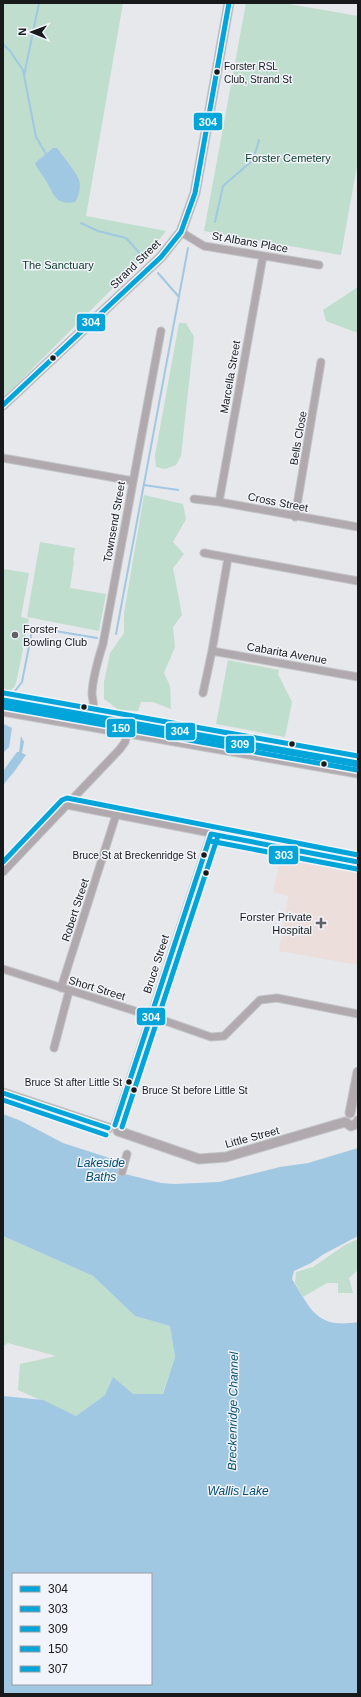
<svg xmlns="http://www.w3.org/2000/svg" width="361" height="1697" font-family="Helvetica,sans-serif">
  <rect width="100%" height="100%" fill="#e6e8eb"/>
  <!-- medical -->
  <path fill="#ecdfdb" d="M281 855 358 871V965L279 951 288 896 273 892Z"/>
  <!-- green -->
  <path fill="#bfdece" d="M3 3H123L86 216 166 231 152 249 3 398Z
    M246 3H283L358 16V160L341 255 204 231Z
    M358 287V333L326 321 323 310Z
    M179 323H186L194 337 181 456 176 465 165 469 156 467 155 455Z
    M144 495 183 504 186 519 173 542 184 554 173 568 182 615 173 627 175 647 164 673 170 686 171 709 153 702H141L138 711 119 710 104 699V682L110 653 124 633V613Z
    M40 542 75 548 73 561H74L70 588 106 594 99 631 27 617Z
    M3 569 29 573 21 617 29 619 17 679 15 686 10 691 3 690Z
    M228 660 279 670 278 674 292 702 285 737 216 724Z
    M3 1236 93 1276 135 1316 170 1326 175 1357 162 1396 105 1395 76 1416 18 1390 20 1364 56 1356 8 1343 3 1346Z
    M358 1239V1270L349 1278 353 1293H338V1283H327L303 1297 295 1283 296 1272 313 1267 345 1245Z"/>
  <!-- water -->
  <path fill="#a1c8e2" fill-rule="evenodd" d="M53 148H57C62 155 77 173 79 180 81 186 79 198 75 202 54 206 54 193 45 179 42 173 37 170 35 163Z
    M4 724 12 728 9 747 3 753Z
    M21 736 24 742 22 753 26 755 14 772 3 785V771L17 752H19Z
    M3 1114 21 1121 63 1143 128 1164 125 1174 161 1183 174 1184 219 1182 280 1167 308 1163 358 1148V1236L324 1254 311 1263 294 1271 292 1279C311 1310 317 1329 358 1322V1694H3V1396L43 1400 76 1416 105 1395 113 1377 133 1394H163L175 1357 170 1326 135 1316 93 1276 3 1236ZM13 1574H151V1684H13Z"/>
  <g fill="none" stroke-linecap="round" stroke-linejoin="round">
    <!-- stream -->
    <path stroke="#a1c8e2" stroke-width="2" d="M3 44 10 51 23 70 36 137 46 154
      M24 76 39 3
      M215 222 223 186 253 160 259 140
      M81 223 98 231 126 238 144 258
      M158 273 179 297
      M144 485 178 490
      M116 634 188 248
      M15 691 22 682 32 631 37 628 97 638"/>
    <defs>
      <path id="minor" d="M181 232 204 246 319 265
        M3 458 133 481
        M194 499 219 502 358 527
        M219 502 263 256
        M295 517 321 362
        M204 553 358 581
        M212 651 358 677
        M203 693 212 651 228 558
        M93 716C95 706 93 703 92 694 92 681 99 656 103 644L161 331
        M67 805 358 862
        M3 872 120 749 125 742 128 729
        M3 969 151 1016 211 1037 224 1036 260 1000 277 998 358 1014
        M61 988 116 815
        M54 1048 69 991
        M115 1125 211 834
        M122 1172 127 1154"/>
      <path id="tertiary" d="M3 405 161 257 181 232 195 193 229 3
        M3 1093 108 1128
        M350 1113 358 1072
        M345 1122 351 1126 356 1124 358 1121
        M118 1131 199 1159 226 1157 345 1122"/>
      <path id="primary" d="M3 700 358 763
        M3 710 358 772"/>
    </defs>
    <!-- minor casing -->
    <use href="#minor" stroke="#c2c3c5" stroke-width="9"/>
    <!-- tertiary casing -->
    <use href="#tertiary" stroke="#c2c3c5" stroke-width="11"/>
    <!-- primary casing -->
    <use href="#primary" stroke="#c2c3c5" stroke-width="13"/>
    <!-- minor -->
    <use href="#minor" stroke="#b0aaae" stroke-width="7"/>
    <!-- tertiary -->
    <use href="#tertiary" stroke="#b0aaae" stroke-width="9"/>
    <!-- primary -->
    <use href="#primary" stroke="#b2acb1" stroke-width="11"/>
    <defs>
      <path id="bus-1" d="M3 405 161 257 181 232 195 193 229 3
        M3 700 358 763
        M3 1093 108 1128
        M115 1125 211 834 358 862"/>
      <path id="bus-2" d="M210 841 357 869
        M3 1100 106 1135
        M122 1127 218 836"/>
      <path id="bus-3" d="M4 703 358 765
        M3 862 62 800 67 798 358 855"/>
      <path id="bus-4" d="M3 707 357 770"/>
      <path id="bus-5" d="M4 693 358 756"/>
    </defs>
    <!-- bus-1 casing -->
    <use href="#bus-1" stroke="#f1f4fa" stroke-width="8"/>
    <!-- bus-2 casing -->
    <use href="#bus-2" stroke="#f1f4fa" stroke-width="8"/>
    <!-- bus-3 casing -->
    <use href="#bus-3" stroke="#f1f4fa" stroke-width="8"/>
    <!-- bus-4 casing -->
    <use href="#bus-4" stroke="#f1f4fa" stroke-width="8"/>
    <!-- bus-5 casing -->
    <use href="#bus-5" stroke="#f1f4fa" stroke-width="8"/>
    <!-- bus-1 -->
    <use href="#bus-1" stroke="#02a5da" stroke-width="5"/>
    <!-- bus-2 -->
    <use href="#bus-2" stroke="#02a5da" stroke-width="5"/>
    <!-- bus-3 -->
    <use href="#bus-3" stroke="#02a5da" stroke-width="5"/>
    <!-- bus-4 -->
    <use href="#bus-4" stroke="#02a5da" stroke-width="5"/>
    <!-- bus-5 -->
    <use href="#bus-5" stroke="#02a5da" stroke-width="5"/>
  </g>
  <!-- markers -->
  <g fill="#18191b" stroke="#f1f4fa" stroke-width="1.5">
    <circle cx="217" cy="72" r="3.5"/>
    <circle cx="53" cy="358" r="3.5"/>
    <circle cx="84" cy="707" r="3.5"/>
    <circle cx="292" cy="744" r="3.5"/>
    <circle cx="324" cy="764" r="3.5"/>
    <circle cx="204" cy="855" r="3.5"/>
    <circle cx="206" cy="873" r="3.5"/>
    <circle cx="129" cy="1082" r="3.5"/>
    <circle cx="134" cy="1090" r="3.5"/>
  </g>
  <g fill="#606164" stroke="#f1f4fa" stroke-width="1.5">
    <circle cx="15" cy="635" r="4"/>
    <path d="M319 917h4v4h4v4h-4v4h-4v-4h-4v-4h4z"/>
  </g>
  <g text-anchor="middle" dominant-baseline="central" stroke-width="3" stroke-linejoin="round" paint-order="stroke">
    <!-- bus labels -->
    <g font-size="10" fill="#18191b" stroke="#f1f4fa" text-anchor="start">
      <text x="224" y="66">Forster RSL<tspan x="224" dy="13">Club, Strand St</tspan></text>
      <text x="196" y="855" text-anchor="end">Bruce St at Breckenridge St</text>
      <text x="122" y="1082" text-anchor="end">Bruce St after Little St</text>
      <text x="142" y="1090">Bruce St before Little St</text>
    </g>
    <!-- park labels -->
    <g font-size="11" fill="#0b3c26" stroke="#f1f4fa">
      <text x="288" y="158">Forster Cemetery</text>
      <text x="58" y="265">The Sanctuary</text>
    </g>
    <!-- street labels -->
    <g font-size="11" fill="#18191b" stroke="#f1f4fa">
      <text transform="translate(250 242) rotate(10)">St Albans Place</text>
      <text transform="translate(135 264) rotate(-44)">Strand Street</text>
      <text transform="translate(230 377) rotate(-80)">Marcella Street</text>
      <text transform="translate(298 438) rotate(-80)">Bells Close</text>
      <text transform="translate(278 502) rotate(11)">Cross Street</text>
      <text transform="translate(114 522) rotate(-80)">Townsend Street</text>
      <text transform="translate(287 653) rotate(10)">Cabarita Avenue</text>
      <text transform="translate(75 910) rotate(-72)">Robert Street</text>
      <text transform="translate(156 964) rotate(-72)">Bruce Street</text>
      <text transform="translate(97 988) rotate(17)">Short Street</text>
      <text transform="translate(252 1137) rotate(-15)">Little Street</text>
    </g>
    <!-- poi labels -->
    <g font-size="11" fill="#18191b" stroke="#f1f4fa" text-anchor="start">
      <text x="23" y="629">Forster<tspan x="23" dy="13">Bowling Club</tspan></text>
      <text x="312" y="917" text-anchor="end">Forster Private<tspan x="312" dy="13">Hospital</tspan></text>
    </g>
    <!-- water labels -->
    <g font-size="12" font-style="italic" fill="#034d6f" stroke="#f1f4fa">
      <text x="101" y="1163">Lakeside<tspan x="101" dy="14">Baths</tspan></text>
      <text transform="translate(233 1411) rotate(-89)">Breckenridge Channel</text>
      <text x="238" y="1491">Wallis Lake</text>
    </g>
  </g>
  <g stroke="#f1f4fa" stroke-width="1.5">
    <rect x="193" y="112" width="30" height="19" rx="4" fill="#02a5da"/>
    <rect x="76" y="313" width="30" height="19" rx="4" fill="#02a5da"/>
    <rect x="106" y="718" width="30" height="20" rx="4" fill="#02a5da"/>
    <rect x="165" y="722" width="31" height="19" rx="4" fill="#02a5da"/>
    <rect x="225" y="735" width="30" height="19" rx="4" fill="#02a5da"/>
    <rect x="268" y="845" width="31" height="20" rx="4" fill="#02a5da"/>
    <rect x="136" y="1007" width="30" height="19" rx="4" fill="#02a5da"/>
  </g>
  <g font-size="11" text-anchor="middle" font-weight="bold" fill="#fff">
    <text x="208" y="126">304</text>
    <text x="91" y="326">304</text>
    <text x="121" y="732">150</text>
    <text x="180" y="735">304</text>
    <text x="240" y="748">309</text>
    <text x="284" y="859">303</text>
    <text x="151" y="1021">304</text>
  </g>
  <!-- border -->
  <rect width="361" height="1697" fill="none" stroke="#18191b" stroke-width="8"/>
  <!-- legend -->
  <rect x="12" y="1573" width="140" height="112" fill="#f1f4fa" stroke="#9a9ca1"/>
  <rect x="20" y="1586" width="20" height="6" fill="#02a5da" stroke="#9a9ca1"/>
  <text x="48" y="1593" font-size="12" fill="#18191b">304</text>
  <rect x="20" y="1606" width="20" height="6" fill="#02a5da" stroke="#9a9ca1"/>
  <text x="48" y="1613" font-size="12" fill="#18191b">303</text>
  <rect x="20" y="1626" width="20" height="6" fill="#02a5da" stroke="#9a9ca1"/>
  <text x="48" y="1633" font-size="12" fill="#18191b">309</text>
  <rect x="20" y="1646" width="20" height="6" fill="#02a5da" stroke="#9a9ca1"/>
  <text x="48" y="1653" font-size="12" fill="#18191b">150</text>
  <rect x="20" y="1666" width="20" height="6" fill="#02a5da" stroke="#9a9ca1"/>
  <text x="48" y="1673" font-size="12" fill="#18191b">307</text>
  <!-- north arrow -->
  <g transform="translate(32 32) rotate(271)" stroke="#f1f4fa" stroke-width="3" paint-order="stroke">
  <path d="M0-3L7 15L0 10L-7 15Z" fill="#18191b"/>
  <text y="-6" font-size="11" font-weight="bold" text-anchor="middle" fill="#18191b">N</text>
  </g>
</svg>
